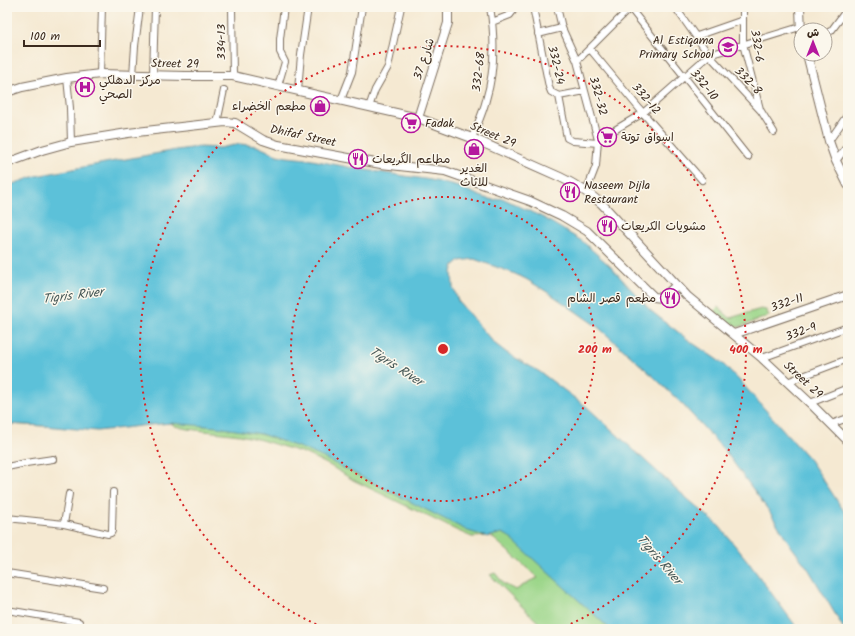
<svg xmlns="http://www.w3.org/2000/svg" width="855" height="636" font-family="Kalam,'Playpen Sans Arabic',sans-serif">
  <rect width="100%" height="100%" fill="#fbf7ec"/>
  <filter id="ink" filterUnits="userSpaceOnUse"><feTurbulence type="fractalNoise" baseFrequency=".025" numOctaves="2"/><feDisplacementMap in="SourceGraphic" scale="8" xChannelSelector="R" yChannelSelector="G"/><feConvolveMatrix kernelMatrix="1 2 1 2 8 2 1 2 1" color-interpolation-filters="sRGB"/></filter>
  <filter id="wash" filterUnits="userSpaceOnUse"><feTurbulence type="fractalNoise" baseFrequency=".012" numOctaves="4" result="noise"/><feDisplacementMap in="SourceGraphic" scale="16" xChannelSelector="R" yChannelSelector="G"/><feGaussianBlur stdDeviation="0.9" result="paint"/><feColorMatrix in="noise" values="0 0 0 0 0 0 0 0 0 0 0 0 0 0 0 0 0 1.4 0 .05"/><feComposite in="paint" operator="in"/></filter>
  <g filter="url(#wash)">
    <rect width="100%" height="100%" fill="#f5e9d2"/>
    <!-- green -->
    <path fill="#9bd689" stroke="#6b8054" d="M718 307 730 318 761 309 766 310 769 316 739 327 734 326 714 311Z
      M173 412 289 441 494 523 620 629H545L490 575 495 573 504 584 516 590 530 581 538 578 491 536 472 537 458 531 353 480 329 465 304 453 261 440 240 435 187 429 175 426 171 423 45 426 7 424Z"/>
    <!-- water -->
    <path fill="#5bc1d9" stroke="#4b767c" d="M240 144 257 146 277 155 287 157 307 159 359 169 431 180 459 187 485 198 494 200 502 198 544 218 582 241 610 266 651 311 691 342 722 363 739 380 810 460 848 517V629H844L809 570 791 546 769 511 725 451 683 405 654 377 598 327 552 295 526 279 513 273 474 259 459 261 454 265 452 272 453 287 458 301 494 343 507 353 540 372 588 408 674 487 719 526 746 559 798 629H610L508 536 502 533 488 537 468 531 324 458 304 449 261 434 217 427 171 423 149 425 97 431 45 426 7 424V186L36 176 126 159 176 150 198 147 220 148Z"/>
  </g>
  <g filter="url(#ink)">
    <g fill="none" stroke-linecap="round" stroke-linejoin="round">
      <defs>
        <path id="street" d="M232 7 233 76
          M533 7 549 87 551 92 559 96 567 138 573 141 598 143
          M557 7 562 28 577 61 598 140 596 166 586 192
          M675 7 709 55 761 111 774 132
          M743 7V44L760 109
          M630 8 748 157
          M492 22 510 15 513 11 512 7
          M825 33 831 31 848 8
          M538 34 562 28
          M697 36 743 20
          M590 49 643 113 702 180
          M577 61 631 7
          M100 74 102 7
          M133 75 135 46 140 7
          M153 75 155 7
          M67 78 70 108 71 142
          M278 86 285 62 280 52V39L284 7
          M298 90 301 55 308 7
          M559 96 585 91
          M341 100 352 72 362 7
          M369 107 375 90 388 67 401 7
          M217 123 224 90
          M472 138C477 125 483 113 486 100 495 70 495 37 490 7
          M598 140 643 113 709 55 800 27
          M829 141 848 114
          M836 161 848 145
          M762 358 848 327
          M787 382 848 359
          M810 403 848 388
          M831 424 848 418
          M7 467 26 463 53 459
          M7 518 64 524 108 534 111 533 112 531 113 492
          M64 524 69 494
          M7 573 103 588
          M7 610 79 622"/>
        <path id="secondary" d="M800 7 801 33
          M807 54 829 141 836 161 848 185
          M7 92 22 87 67 78 100 74 185 76H233L418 118 472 138 560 177C575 184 589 193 602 204L687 296 762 358 810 403 848 441
          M418 118 448 23V7
          M7 163 42 150 71 142 128 133 225 122 235 123 263 140 278 145 381 164 445 171 530 201 562 216 587 231 654 297 662 298 677 285
          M734 334 848 295"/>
      </defs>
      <!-- street casing -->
      <use href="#street" stroke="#7c6d5d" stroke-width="8"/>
      <!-- secondary casing -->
      <use href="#secondary" stroke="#7c6d5d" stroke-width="10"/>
      <!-- street -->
      <use href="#street" stroke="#fff" stroke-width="6"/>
      <!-- secondary -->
      <use href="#secondary" stroke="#fff" stroke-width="8"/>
    </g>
  </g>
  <!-- distance rings -->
  <g fill="none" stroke="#d62828" stroke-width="2" stroke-dasharray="2 4">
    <circle cx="443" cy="349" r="152"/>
    <path d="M327 629A303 303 0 1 1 559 629"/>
  </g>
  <!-- icons -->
  <defs>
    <symbol id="school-ring" viewBox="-11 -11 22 22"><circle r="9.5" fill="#fbf7ec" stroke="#b5179e" stroke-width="1.5"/><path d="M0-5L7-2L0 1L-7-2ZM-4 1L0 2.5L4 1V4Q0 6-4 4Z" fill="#b5179e"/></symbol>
    <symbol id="hospital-ring" viewBox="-11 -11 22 22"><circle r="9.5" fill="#fbf7ec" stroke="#b5179e" stroke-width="1.5"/><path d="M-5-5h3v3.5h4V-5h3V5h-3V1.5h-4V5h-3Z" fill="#b5179e"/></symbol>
    <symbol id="shop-ring" viewBox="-11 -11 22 22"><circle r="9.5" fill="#fbf7ec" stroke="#b5179e" stroke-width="1.5"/><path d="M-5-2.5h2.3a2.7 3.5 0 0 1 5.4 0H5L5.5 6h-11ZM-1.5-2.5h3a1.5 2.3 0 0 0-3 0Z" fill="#b5179e"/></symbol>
    <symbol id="supermarket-ring" viewBox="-11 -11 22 22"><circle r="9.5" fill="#fbf7ec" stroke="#b5179e" stroke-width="1.5"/><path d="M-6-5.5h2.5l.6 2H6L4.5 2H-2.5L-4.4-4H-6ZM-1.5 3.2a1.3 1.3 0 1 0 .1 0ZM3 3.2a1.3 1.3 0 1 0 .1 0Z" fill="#b5179e"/></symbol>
    <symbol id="restaurant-ring" viewBox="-11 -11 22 22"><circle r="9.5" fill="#fbf7ec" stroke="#b5179e" stroke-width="1.5"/><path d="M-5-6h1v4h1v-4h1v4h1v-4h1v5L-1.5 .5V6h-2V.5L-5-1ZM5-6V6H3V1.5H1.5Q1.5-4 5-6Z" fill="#b5179e"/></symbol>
  </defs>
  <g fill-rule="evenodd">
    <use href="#school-ring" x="717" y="36" width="22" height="22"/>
    <use href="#hospital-ring" x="74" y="76" width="22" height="22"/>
    <use href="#shop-ring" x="309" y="95" width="22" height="22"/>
    <use href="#supermarket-ring" x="400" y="112" width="22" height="22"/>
    <use href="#supermarket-ring" x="596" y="126" width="22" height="22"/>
    <use href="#shop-ring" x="463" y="138" width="22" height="22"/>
    <use href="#restaurant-ring" x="347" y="148" width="22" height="22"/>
    <use href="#restaurant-ring" x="559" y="181" width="22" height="22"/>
    <use href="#restaurant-ring" x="596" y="215" width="22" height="22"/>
    <use href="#restaurant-ring" x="659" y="287" width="22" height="22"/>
  </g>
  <g text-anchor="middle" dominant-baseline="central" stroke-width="3" stroke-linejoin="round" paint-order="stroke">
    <!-- poi labels -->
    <g font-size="12" fill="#3b2a1e" stroke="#fbf7ec" text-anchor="start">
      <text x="714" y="40" text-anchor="end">Al Estiqama<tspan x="714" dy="14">Primary School</tspan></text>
      <text x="99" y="80">مركز الدهلكي<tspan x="99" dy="14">الصحي</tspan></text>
      <text x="306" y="106" text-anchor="end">مطعم الخضراء</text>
      <text x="425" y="123">Fadak</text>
      <text x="621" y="137">اسواق توتة</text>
      <text x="372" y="159">مطاعم الگريعات</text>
      <text x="474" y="168" text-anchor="middle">الغدير<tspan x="474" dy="14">للاثاث</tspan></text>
      <text x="584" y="185">Naseem Dijla<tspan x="584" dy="14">Restaurant</tspan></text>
      <text x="621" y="226">مشويات الكريعات</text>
      <text x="656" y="298" text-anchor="end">مطعم قصر الشام</text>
    </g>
    <!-- street labels -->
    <g font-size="12" fill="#3b2a1e" stroke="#fbf7ec">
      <text transform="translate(221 42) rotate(-90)">334-13</text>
      <text transform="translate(757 46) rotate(81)">332-6</text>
      <text transform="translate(424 59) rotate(-72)">شارع 37</text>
      <text transform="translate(175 64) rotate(1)">Street 29</text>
      <text transform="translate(556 65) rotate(77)">332-24</text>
      <text transform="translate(479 72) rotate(-83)">332-68</text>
      <text transform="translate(748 81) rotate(47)">332-8</text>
      <text transform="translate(704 85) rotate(51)">332-10</text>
      <text transform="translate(598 96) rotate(75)">332-32</text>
      <text transform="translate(646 99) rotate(50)">332-12</text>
      <text transform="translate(493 135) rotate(23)">Street 29</text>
      <text transform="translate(303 136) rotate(12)">Dhifaf Street</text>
      <text transform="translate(787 303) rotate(-19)">332-11</text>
      <text transform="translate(801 332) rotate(-20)">332-9</text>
      <text transform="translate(803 380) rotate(43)">Street 29</text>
    </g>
    <!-- water labels -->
    <g font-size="13" font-style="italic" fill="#455756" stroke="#fbf7ec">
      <text transform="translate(73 296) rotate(-7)">Tigris River</text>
      <text transform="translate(396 367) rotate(33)">Tigris River</text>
      <text transform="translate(659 560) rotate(49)">Tigris River</text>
    </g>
  </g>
  <circle cx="443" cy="349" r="6" fill="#d62828" stroke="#fbf7ec" stroke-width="2"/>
  <g font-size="12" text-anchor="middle" font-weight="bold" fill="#d62828" stroke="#fbf7ec" stroke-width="3" stroke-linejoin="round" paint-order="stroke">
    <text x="595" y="353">200 m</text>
    <text x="746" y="353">400 m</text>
  </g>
  <!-- margin -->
  <rect width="855" height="636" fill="none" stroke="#fbf7ec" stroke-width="24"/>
  <!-- north arrow -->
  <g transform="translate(813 42)"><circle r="19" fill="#fbf7ec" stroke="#aea59a"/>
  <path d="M0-3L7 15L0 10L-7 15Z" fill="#b5179e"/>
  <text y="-6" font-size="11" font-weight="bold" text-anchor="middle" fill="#3b2a1e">ش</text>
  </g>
  <!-- scale -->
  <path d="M24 40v6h76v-6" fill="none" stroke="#3b2a1e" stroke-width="2"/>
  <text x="30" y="40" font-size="12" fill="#3b2a1e" stroke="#fbf7ec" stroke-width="3" paint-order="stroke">100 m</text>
</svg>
